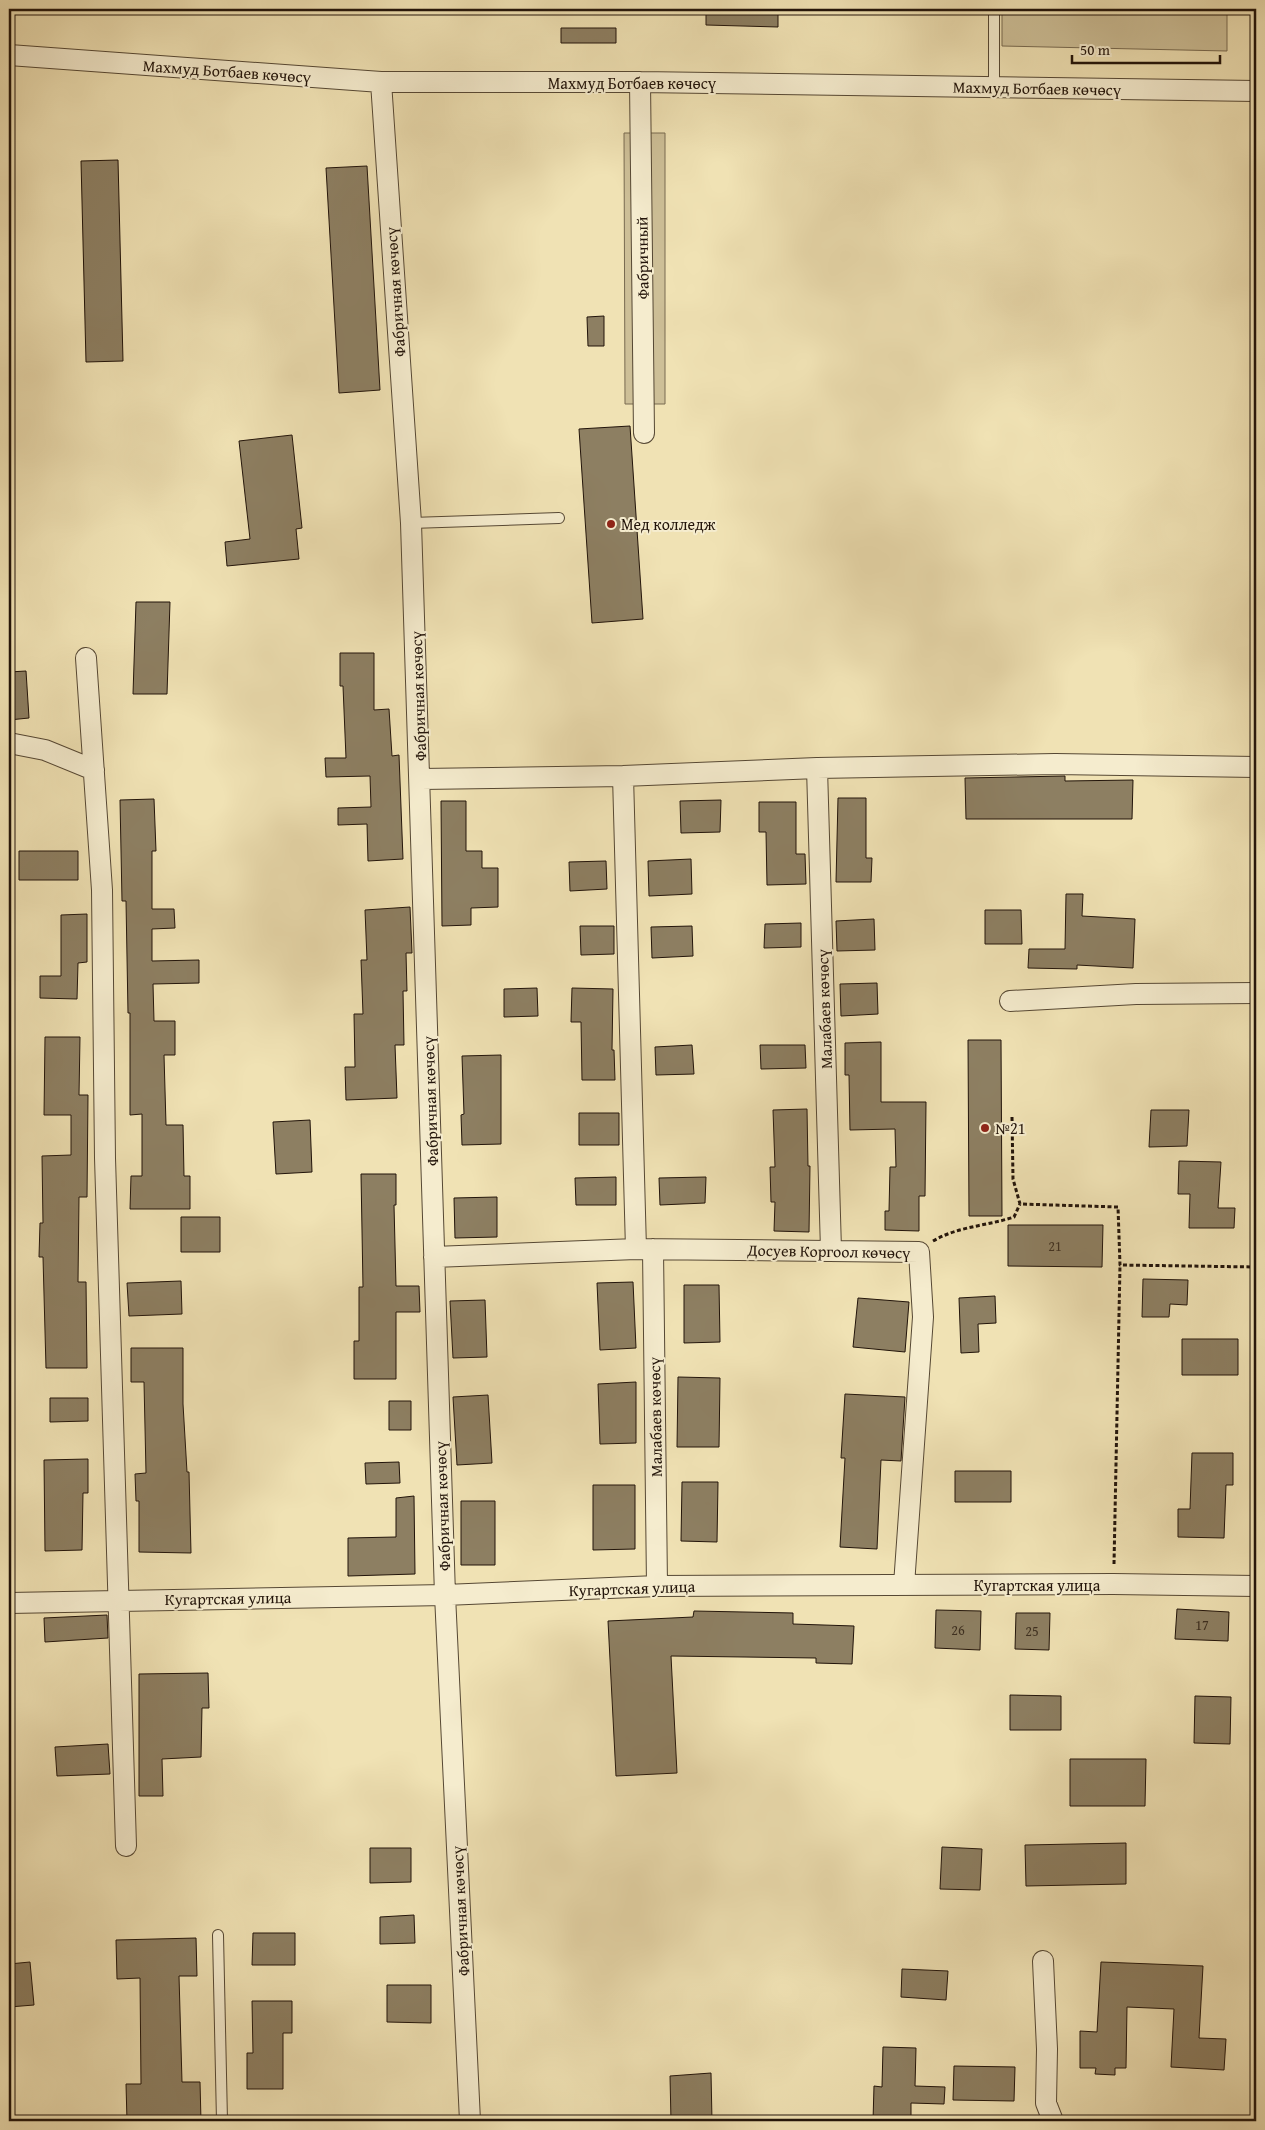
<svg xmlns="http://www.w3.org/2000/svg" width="1265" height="2130" font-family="'Gentium Book Plus',serif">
  <rect width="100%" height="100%" fill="#f0e2b4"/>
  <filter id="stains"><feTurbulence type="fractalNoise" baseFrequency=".004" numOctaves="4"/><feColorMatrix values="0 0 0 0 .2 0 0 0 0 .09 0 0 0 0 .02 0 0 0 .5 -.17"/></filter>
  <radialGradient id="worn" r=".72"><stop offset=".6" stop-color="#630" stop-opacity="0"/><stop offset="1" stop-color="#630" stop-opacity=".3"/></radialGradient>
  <!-- green -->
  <path fill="#cdbf97" stroke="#786a50" d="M1002 9H1227V51L1002 46Z
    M624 133H665V404H625Z"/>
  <!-- building -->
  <path fill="#8d7f62" stroke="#22140a" d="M706 9H778V27L706 25Z
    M561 28H616V43H561Z
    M118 160 123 361 86 362 81 161Z
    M367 166 380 390 339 393 326 168Z
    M604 316V346H588L587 317Z
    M630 426 643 619 592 623 579 429Z
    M292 435 302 528 296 529 299 559 227 566 225 542 250 539 239 441Z
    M136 602H170L167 694H133Z
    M340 653H374V710L389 709 392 756 399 755 403 859 368 861 367 824 338 825V808L371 807 370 776 326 777 325 758H346L343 686H340Z
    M26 671 29 718 9 720V672Z
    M1065 776V781L1133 780 1132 819H966L965 778Z
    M838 798H866V858H872L871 882H836Z
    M154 799 156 851H152V909H174L175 928 152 929V961L199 960V983L153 984 154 1021H175V1055H164L166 1125H183L184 1176H190V1209H130L131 1176H142V1114L130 1115V1013H128L126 901H122L120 800Z
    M721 800 720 832 681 833 680 801Z
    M441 801H466V851H482V868H498V907L471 908V925L442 926Z
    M759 802H796V854H805L806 884 767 885 766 832H759Z
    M19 851H78V880H19Z
    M691 859 692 894 649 896 648 861Z
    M606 861 607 889 570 891 569 862Z
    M1066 894H1083L1082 916 1135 919 1133 968 1077 965V969L1028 968 1029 949H1065Z
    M410 907 412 953H406L407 991H403L404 1045H395L397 1098 346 1100 345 1067H355L354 1014H363L361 960H367L365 910Z
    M985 910H1021L1022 944H985Z
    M87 914V962L78 963 77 999 40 998V976H61V915Z
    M874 919 875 950 837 951 836 921Z
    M801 923V947L764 948 765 924Z
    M580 926H614V954L581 955Z
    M692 926 693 956 652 958 651 927Z
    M877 983 878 1014 841 1016 840 984Z
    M537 988 538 1016 504 1017V989Z
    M572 988 613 989 612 1050H614L615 1080H582L581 1022H571Z
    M45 1037H80L79 1095H88L87 1197H79L78 1282H86L87 1368H46L43 1257H39L40 1223H43L42 1156 71 1155V1115H44Z
    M968 1040H1001L1002 1216H969Z
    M881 1042V1102H926L925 1196H919V1231L885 1230V1211H889L890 1167H896L895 1129 850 1130 849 1075H845V1043Z
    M692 1045 694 1074 656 1075 655 1047Z
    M760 1045H805L806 1068 761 1069Z
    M501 1055V1144L462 1145 461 1115 464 1114 462 1056Z
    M807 1109 808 1166H810L809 1232 774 1231 775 1202H771L770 1167H775L773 1110Z
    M1151 1110H1189L1187 1146 1149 1147Z
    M579 1113H619V1145H579Z
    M310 1120 312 1172 276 1174 273 1122Z
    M1179 1161 1221 1162 1218 1208H1235L1234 1228H1189L1190 1194H1178Z
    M361 1174H396V1205H394L396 1286H419L420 1312H396V1379H354V1341H359V1287H363Z
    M616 1177V1205H576L575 1178Z
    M706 1177 705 1203 660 1205 659 1178Z
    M497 1197V1237L455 1238 454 1198Z
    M181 1217H220V1252H181Z
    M1008 1225H1103L1102 1267 1008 1266Z
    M1143 1279 1188 1280 1187 1305 1170 1304 1169 1317H1142Z
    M181 1281 182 1314 129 1316 127 1283Z
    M633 1282 636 1348 600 1350 597 1283Z
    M684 1285H719L720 1342 684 1343Z
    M995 1296 996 1323 978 1324 979 1352 961 1353 959 1298Z
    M858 1298 909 1302 905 1352 853 1347Z
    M485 1300 487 1357 453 1358 450 1301Z
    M1182 1339H1238V1375H1182Z
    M131 1348H183V1404L187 1472H189L191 1553 139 1552V1501H136L135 1474 146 1473 144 1382H131Z
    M678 1377 720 1378 719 1447H677Z
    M636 1382V1443L600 1444 598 1384Z
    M845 1394 905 1397 901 1461 881 1460 877 1549 840 1547 845 1458H841Z
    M488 1395 492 1463 457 1465 453 1397Z
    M50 1398H88V1421L50 1422Z
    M389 1401H411V1430H389Z
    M1192 1453H1233V1485H1226L1224 1538 1178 1537V1509H1190Z
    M88 1459V1493H83L82 1550 45 1551 44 1460Z
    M399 1462 400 1483 366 1484 365 1463Z
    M955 1471H1011V1502H955Z
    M682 1482H718L717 1542 681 1541Z
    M593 1485H635V1549L593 1550Z
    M414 1496 415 1574 348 1576V1538L396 1537V1498Z
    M461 1501H495V1565H461Z
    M1177 1609 1229 1612 1228 1641 1175 1639Z
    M936 1610 981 1611 980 1650 935 1648Z
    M694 1611 793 1613V1624L854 1626 852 1664 816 1663V1658L671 1656 677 1773 616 1776 608 1621 693 1617Z
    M1016 1613H1050L1049 1650 1015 1649Z
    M107 1615 108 1638 45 1642 44 1618Z
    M208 1673 209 1708H202L201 1757 162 1759 163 1796H139V1674Z
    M1010 1695 1061 1696V1730H1010Z
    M1195 1696 1231 1697 1230 1744 1194 1743Z
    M108 1744 110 1774 57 1776 55 1747Z
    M1070 1759H1146L1145 1806H1070Z
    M1126 1843V1884L1026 1886 1025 1845Z
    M942 1847 982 1849 980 1890 940 1889Z
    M370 1848H411V1882L370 1883Z
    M414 1915 415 1943 380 1944V1917Z
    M253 1933H295V1965H252Z
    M196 1938 197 1976H179L182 2082H200L201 2121H127L126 2084H141L140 1978 117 1979 116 1940Z
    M30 1962 34 2005 9 2007V1964Z
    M1101 1962 1203 1966 1199 2038 1226 2039 1224 2070 1171 2067 1174 2009 1127 2007 1126 2068H1115V2075L1095 2074 1096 2068H1080V2031L1097 2032Z
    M902 1969 948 1971 946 2000 901 1997Z
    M387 1985H431V2023L387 2022Z
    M252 2001H292V2033H283V2089H247V2053H253Z
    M883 2047 916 2048 915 2086 945 2087 944 2104 911 2103V2121H873L874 2086 882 2087Z
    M954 2066 1015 2067 1014 2101 953 2100Z
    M711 2073 712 2121H671L670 2076Z"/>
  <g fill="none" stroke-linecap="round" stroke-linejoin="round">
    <defs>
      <path id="lane" d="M994 87V9
        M411 523 559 518
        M218 1935 222 2121"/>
      <path id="street" d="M9 55 381 82H640L1256 91
        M381 82 411 523 445 1595 470 2121
        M640 82 644 433
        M86 658 102 890 105 1158 126 1846
        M9 743 45 750 94 770
        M817 768 831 1250
        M623 776 636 1249
        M421 779 623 776 817 768 1055 764 1256 767
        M1010 1001 1136 994 1256 993
        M653 1249 657 1586
        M434 1257 636 1249 919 1252 923 1317 904 1585
        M9 1603 445 1595 657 1586 1113 1584 1256 1586
        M1043 1961 1047 2049 1046 2103 1053 2121"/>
    </defs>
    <!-- lane casing -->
    <use href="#lane" stroke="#564834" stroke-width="12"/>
    <!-- street casing -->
    <use href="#street" stroke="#564834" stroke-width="22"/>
    <!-- path -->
    <path stroke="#22140a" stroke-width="3" stroke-dasharray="4 2.5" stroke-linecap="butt" d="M1012 1117 1013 1179 1020 1204 1118 1207 1120 1265 1256 1267
      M933 1241C959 1226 987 1226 1014 1217L1020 1204
      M1114 1564 1120 1265"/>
    <!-- lane -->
    <use href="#lane" stroke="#f5ecce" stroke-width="10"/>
    <!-- street -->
    <use href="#street" stroke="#f5ecce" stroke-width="20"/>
  </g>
  <!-- markers -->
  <g fill="#8f2418" stroke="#f5ecce" stroke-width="2">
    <circle cx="611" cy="524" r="5"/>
    <circle cx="985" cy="1128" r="5"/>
  </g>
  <g text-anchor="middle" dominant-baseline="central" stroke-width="4" stroke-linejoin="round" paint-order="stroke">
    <!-- number labels -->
    <g font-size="14" fill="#3d2f20">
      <text x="1055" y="1246">21</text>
      <text x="1202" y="1625">17</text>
      <text x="958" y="1630">26</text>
      <text x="1032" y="1631">25</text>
    </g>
    <!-- street labels -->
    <g font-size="16" fill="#22140a" stroke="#f5ecce">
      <text transform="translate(227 71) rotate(4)">Махмуд Ботбаев көчөсү</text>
      <text x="632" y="83">Махмуд Ботбаев көчөсү</text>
      <text transform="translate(1037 88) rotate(1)">Махмуд Ботбаев көчөсү</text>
      <text transform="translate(642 258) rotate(-91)">Фабричный</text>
      <text transform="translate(395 292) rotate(-94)">Фабричная көчөсү</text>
      <text transform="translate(418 696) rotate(-92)">Фабричная көчөсү</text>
      <text transform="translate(824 1009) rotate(-92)">Малабаев көчөсү</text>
      <text transform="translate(430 1101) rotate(-92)">Фабричная көчөсү</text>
      <text transform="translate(829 1251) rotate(1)">Досуев Коргоол көчөсү</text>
      <text transform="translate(655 1417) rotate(-91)">Малабаев көчөсү</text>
      <text transform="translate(442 1506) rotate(-92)">Фабричная көчөсү</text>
      <text x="1037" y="1585">Кугартская улица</text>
      <text transform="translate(632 1588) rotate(-2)">Кугартская улица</text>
      <text transform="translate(228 1598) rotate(-1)">Кугартская улица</text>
      <text transform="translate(460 1911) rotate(-93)">Фабричная көчөсү</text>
    </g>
    <!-- poi labels -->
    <g font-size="16" fill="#22140a" stroke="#f5ecce" text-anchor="start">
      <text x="621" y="524">Мед колледж</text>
      <text x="995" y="1128">№21</text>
    </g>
  </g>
  <!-- margin -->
  <rect width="1265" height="2130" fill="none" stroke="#f0e2b4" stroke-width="30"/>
  <rect x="10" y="10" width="1245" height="2110" fill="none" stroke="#22140a" stroke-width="2.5"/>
  <rect x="15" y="15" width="1235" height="2100" fill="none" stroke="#22140a"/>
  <!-- scale -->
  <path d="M1072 55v8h148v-8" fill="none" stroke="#22140a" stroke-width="2.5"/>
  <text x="1080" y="55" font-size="15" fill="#22140a" stroke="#f5ecce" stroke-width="4" paint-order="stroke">50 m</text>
  <rect width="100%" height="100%" filter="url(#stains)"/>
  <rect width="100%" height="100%" fill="url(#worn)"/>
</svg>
